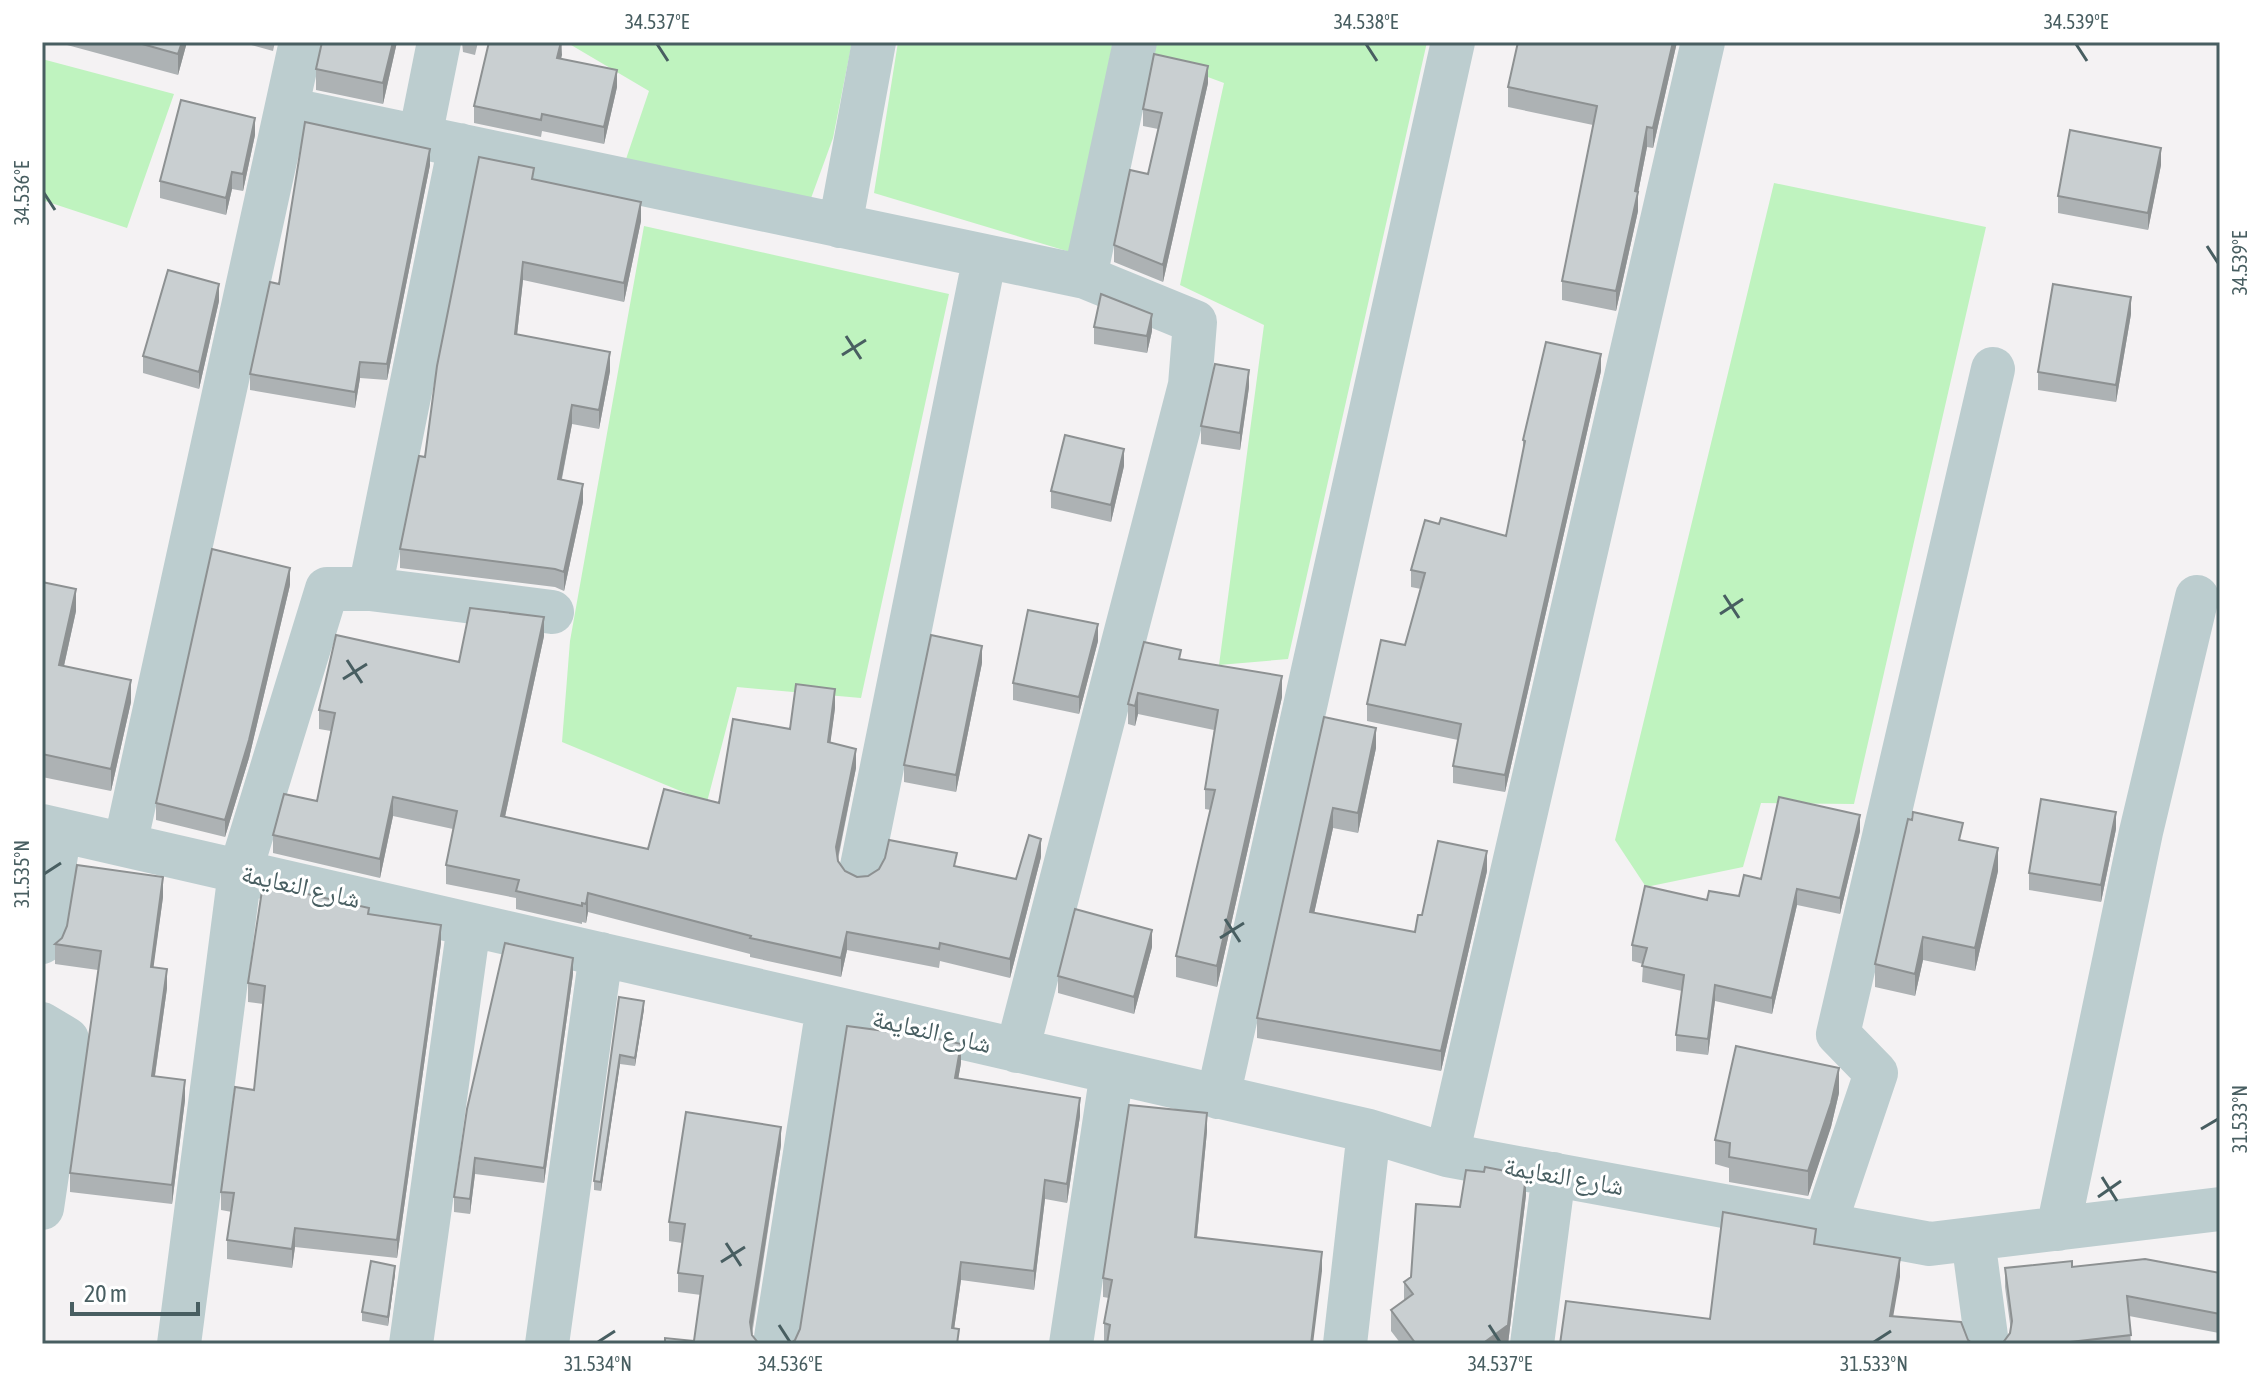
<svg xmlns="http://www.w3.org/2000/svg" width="2262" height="1386" font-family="'Asap Condensed','Noto Naskh Arabic',sans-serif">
  <rect width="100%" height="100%" fill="#f4f2f3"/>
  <!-- green -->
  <path fill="#bff3bf" d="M566 42H852L833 138 810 201 625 162 649 91Z
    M898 42H1113L1070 252 874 193Z
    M1154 42H1427L1288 659 1219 665 1264 325 1180 285 1224 83 1151 56Z
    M42 59 174 94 127 228 42 200Z
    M1774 183 1986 227 1854 804 1761 803 1743 867 1646 887 1615 840Z
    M644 226 949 294 861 698 737 687 707 802 562 742 570 641Z"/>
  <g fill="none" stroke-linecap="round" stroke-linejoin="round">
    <!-- minor -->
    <path stroke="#bccdcf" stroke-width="44" d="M287 109 1085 277 1195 322 1190 385 1017 1051
      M420 137 439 42
      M840 226 874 42
      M1085 277 1135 42
      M370 589 552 612
      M42 826 1369 1131 1447 1155 1930 1244 2220 1209
      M125 845 301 42
      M861 871 985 256
      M42 942 60 830
      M42 1024 67 1039 42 1208
      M1218 1097 1453 42
      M1447 1155 1703 42
      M1825 1224 1876 1073 1838 1034 1993 369
      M2058 1229 2141 832 2197 597
      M1973 1239 1987 1344
      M179 1344 240 872 327 589H370L460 145
      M411 1344 469 925
      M547 1344 601 954
      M775 1344 828 1007
      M1071 1344 1112 1072
      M1345 1344 1369 1131
      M1532 1344 1554 1174"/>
  </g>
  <!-- wall -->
  <path fill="#adb2b4" d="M56 42H187L178 75Z
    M240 42H275L273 51Z
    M322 42H397L383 104 316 90V69Z
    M462 42H478L475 55 463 52Z
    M562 42 561 58 617 87 604 144 542 131 541 137 474 123V106Z
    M1518 42H1677L1653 148 1647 147 1638 193V211L1616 311 1562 300V281L1593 125 1508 107V87Z
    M1208 83 1163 282 1114 262V245L1148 174 1158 129 1143 126V109Z
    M255 135 243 191 232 189 226 215 160 198V181Z
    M430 165 387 380 360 378 355 408 250 390V374L279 284Z
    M2161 165 2148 230 2058 213V196Z
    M534 180 641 221 624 302 523 280 517 335 610 371 599 429 572 424 562 479 583 502 564 591 555 587 400 568V549L425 457Z
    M219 301 199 389 143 373V356Z
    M2131 314 2116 402 2038 390V372Z
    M1094 327 1152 331 1147 353 1094 344Z
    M1601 371 1505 792 1453 783V766L1458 740 1367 721V704L1405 645 1421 589 1411 587V570L1506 536 1523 452V440Z
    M1249 387 1240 450 1201 444V426Z
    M1124 466 1111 522 1051 508V491Z
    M42 582 76 611 64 666 131 702 111 791 42 777Z
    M290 585 249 758 225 837 156 820V803Z
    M544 636 505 817 648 849 719 803 790 729 835 708 830 743 856 768 838 860 845 871 857 877 957 866 1016 879 1041 857 1010 978 940 961 939 968 847 950 841 977 750 957V954L588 912 586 923 582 922V924L516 909V898L446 884V865L453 829 393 816 380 878 273 853V835L317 801 331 731 319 729V710L459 662Z
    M1098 641 1079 714 1013 700V683Z
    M1144 642 1181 660 1282 697 1217 987 1176 977V956L1211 810 1205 809V789L1214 730 1138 714 1135 726 1128 724V704Z
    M982 663 956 792 904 782V765Z
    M1324 717 1376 748 1358 833 1333 828 1314 913 1415 932 1422 915 1487 871 1441 1071 1257 1038V1018Z
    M2116 829 2101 902 2029 890V873Z
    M1860 831 1840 914 1797 905 1772 1014 1715 1001 1708 1055 1676 1051V1035L1682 991 1642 982 1643 964 1632 961V945L1707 900 1739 896 1761 879Z
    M1963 840 1998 871 1975 971 1923 960 1915 996 1875 987V964Z
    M163 897 153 967 167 988 155 1076 185 1100 172 1204 70 1192V1173L98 970 55 964V944Z
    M369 914 441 943 397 1258 295 1247 292 1268 227 1259V1240L232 1212 221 1210V1192L254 1090 263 1004 248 1002V983Z
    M1152 947 1134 1014 1058 993V976Z
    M573 974 544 1183 475 1174 470 1214 454 1212V1197Z
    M619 997 644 1009 635 1066 620 1064 601 1191 594 1190V1181Z
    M961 1063 958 1079 1080 1116 1067 1203 1045 1199 1034 1290 961 1280 954 1329 959 1344 795 1340Z
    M1839 1093 1831 1127 1808 1196 1729 1182V1168L1715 1164V1140Z
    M1207 1131 1197 1237 1322 1271 1107 1343 1104 1342V1323L1109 1298 1103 1297V1278Z
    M781 1145 752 1335 694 1341 701 1295 678 1292V1273L682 1243 669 1241V1222Z
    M1526 1195 1508 1344H1401L1391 1331V1310L1404 1301V1282L1411 1277 1460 1207Z
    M2072 1267 2220 1273V1344L2219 1333 2129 1316 2131 1344H2002L2011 1331 2005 1287V1268Z
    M395 1274 388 1326 362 1321V1312Z"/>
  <!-- shaded-wall -->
  <path fill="#8d9192" d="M182 42H187L178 75V54Z
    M393 42H397L383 104V83Z
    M561 42 562 55 557 75V58Z
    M1673 42H1677L1653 148V128Z
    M1208 66V83L1163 282V265Z
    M617 70V87L604 144V127Z
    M255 118V135L243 191V174Z
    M1647 127V147L1638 193V211L1616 311V291Z
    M2161 148V165L2148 230V213Z
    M430 149V165L387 380V364Z
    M232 172V189L226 215V198Z
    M641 202V221L624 302V283Z
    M523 262V280L515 353V334Z
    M219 284V301L199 389V372Z
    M2131 297V314L2116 402V385Z
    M1152 314V331L1147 353V336Z
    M610 352V371L599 429V410Z
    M1601 354V371L1505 792V775Z
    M360 362V378L355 408V392Z
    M1249 370V387L1240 450V433Z
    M572 405V424L558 497V479Z
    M1124 449V466L1111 522V505Z
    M583 484V502L564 591V572Z
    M290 568V585L249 758 225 837V820Z
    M76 589V611L59 688V665Z
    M544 617V636L501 835V816Z
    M1098 624V641L1079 714V697Z
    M982 646V663L956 792V775Z
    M1282 676V697L1217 987V966Z
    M131 680V702L111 791V769Z
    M835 689V708L828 761V742Z
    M1138 693V714L1135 726V706Z
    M1376 728V748L1358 833V813Z
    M856 749V768L836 866V847Z
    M393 797V816L380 878V859Z
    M1333 808V828L1310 932V912Z
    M2116 812V829L2101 902V885Z
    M1860 815V831L1840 914V898Z
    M1041 839V857L1010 978V959Z
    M1998 848V871L1975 971V948Z
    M1487 851V871L1441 1071V1051Z
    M163 877V897L151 986V967Z
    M1797 889V905L1772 1014V998Z
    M588 893V912L586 923V904Z
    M441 925V943L397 1258V1240Z
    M1152 930V947L1134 1014V997Z
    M847 932V950L841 977V958Z
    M1923 937V960L1915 996V974Z
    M573 958V974L544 1183V1168Z
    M167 969V988L152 1096V1076Z
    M1715 985V1001L1708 1055V1039Z
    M644 1001V1009L635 1066V1058Z
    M961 1044V1063L955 1097V1078Z
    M620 1055V1064L601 1191V1182Z
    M1839 1068V1093L1831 1127 1808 1196V1171Z
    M185 1080V1100L172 1204V1185Z
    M1080 1098V1116L1067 1203V1184Z
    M1207 1113V1131L1195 1256V1237Z
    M781 1127V1145L750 1341V1322Z
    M475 1158V1174L470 1214V1199Z
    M1526 1175V1195L1508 1344H1482Z
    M1045 1180V1199L1034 1290V1271Z
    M295 1228V1247L292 1268V1249Z
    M1322 1252V1271L1313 1344H1311Z
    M1900 1258V1277L1890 1335V1316Z
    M961 1262V1280L952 1344V1328Z
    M395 1266V1274L388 1326V1317Z"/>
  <!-- building -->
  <path fill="#c9cfd1" stroke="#8d9192" stroke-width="2" d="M135 42H182L178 54Z
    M322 42H393L383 83 316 69Z
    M489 42H561L557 58 617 70 604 127 542 114 541 120 474 106Z
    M1518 42H1673L1653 128 1647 127 1635 191 1638 192 1616 291 1562 281 1597 106 1508 87Z
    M1154 54 1208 66 1163 265 1114 245 1130 170 1148 174 1162 113 1143 109Z
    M181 100 255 118 243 174 232 172 226 198 160 181Z
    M305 122 430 149 387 364 360 362 355 392 250 374 270 282 279 284Z
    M2070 130 2161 148 2148 213 2058 196Z
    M479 157 534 168 532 179 641 202 624 283 523 262 515 334 610 352 599 410 572 405 558 479 583 484 564 572 555 569 400 549 419 456 425 457 437 366Z
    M168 270 219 284 199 372 143 356Z
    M2053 284 2131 297 2116 385 2038 372Z
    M1101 294 1152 314 1147 336 1094 327Z
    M1546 342 1601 354 1505 775 1453 766 1461 724 1367 704 1381 640 1405 645 1425 573 1411 570 1425 520 1439 524 1441 518 1506 536 1525 441 1523 440Z
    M1215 364 1249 370 1240 433 1201 426Z
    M1065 435 1124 449 1111 505 1051 491Z
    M212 549 290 568 249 740 225 820 156 803Z
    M42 582 76 589 59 665 131 680 111 769 42 754Z
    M470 608 544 617 501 816 648 849 664 789 719 803 733 719 790 729 796 684 835 689 828 742 856 749 836 847 838 861 845 871 857 877 868 876 879 869 885 858 889 840 957 853 954 866 1016 879 1029 835 1041 839 1010 959 940 943 939 949 847 932 841 958 750 938 751 936 588 893 586 904 582 903V906L516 891 519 880 446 865 457 811 393 797 380 859 273 835 284 794 317 801 335 713 319 710 336 635 459 662Z
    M1028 610 1098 624 1079 697 1013 683Z
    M931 635 982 646 956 775 904 765Z
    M1144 642 1181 650 1179 659 1282 676 1217 966 1176 956 1215 790 1205 789 1218 710 1138 693 1135 706 1128 704Z
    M1324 717 1376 728 1358 813 1333 808 1310 912 1415 932 1418 915H1422L1438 841 1487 851 1441 1051 1257 1018Z
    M1779 797 1860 815 1840 898 1797 889 1772 998 1715 985 1708 1039 1676 1035 1684 975 1642 966 1647 948 1632 945 1645 886 1707 900 1709 891 1739 896 1744 875 1761 879Z
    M2041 799 2116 812 2101 885 2029 873Z
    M1913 812 1963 823 1959 840 1998 848 1975 948 1923 937 1915 974 1875 964 1908 819 1912 820Z
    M77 865 163 877 151 967 167 969 152 1076 185 1080 172 1185 70 1173 101 951 55 944 62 938 67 926Z
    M263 884 369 908 368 914 441 925 397 1240 295 1228 292 1249 227 1240 234 1193 221 1192 235 1087 254 1090 265 986 248 983Z
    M1075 909 1152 930 1134 997 1058 976Z
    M505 943 573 958 544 1168 475 1158 470 1199 454 1197 467 1109Z
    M619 997 644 1001 635 1058 620 1055 601 1182 594 1181Z
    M847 1026 893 1032V1029L961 1044 955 1078 1080 1098 1067 1184 1045 1180 1034 1271 961 1262 952 1328 959 1329 957 1344H790L795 1340 800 1329Z
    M1736 1046 1839 1068 1831 1103 1808 1171 1729 1157 1730 1143 1715 1140Z
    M1129 1105 1207 1113 1195 1237 1322 1252 1311 1344H1107L1110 1325 1104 1323 1112 1280 1103 1278Z
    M686 1112 781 1127 750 1322 752 1335 759 1344H665V1338L694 1341 703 1276 678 1273 685 1224 669 1222Z
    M1485 1167 1526 1175 1508 1325 1482 1344H1416L1391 1310 1413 1294 1404 1282 1411 1277 1416 1204 1460 1207 1466 1170 1484 1172Z
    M1723 1212 1816 1229 1814 1244 1900 1258 1890 1316 1961 1322 1968 1340 1973 1344H1560L1566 1301 1710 1319Z
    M2145 1259 2220 1273V1314L2127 1296 2131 1335 2062 1343V1344H2002L2010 1333 2012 1321 2005 1268 2072 1261V1267Z
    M371 1261 395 1266 388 1317 362 1312Z
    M2220 1324V1344H2218Z"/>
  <!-- ticks -->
  <path fill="none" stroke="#485e61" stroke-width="3" d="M657 44 668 61M1366 44 1377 61M2076 44 2087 61M44 193 55 210M2207 246 2218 263M846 336 861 359M842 355 866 340M1724 595 1739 618M1720 614 1743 599M347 660 362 683M343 679 367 664M44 874 61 863M1225 919 1240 942M1220 938 1244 923M2201 1129 2218 1119M2102 1177 2117 1201M2098 1197 2121 1181M726 1243 741 1266M721 1262 745 1247M779 1325 790 1342M1489 1325 1500 1342M598 1342 615 1331M1874 1342 1891 1331"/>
  <g text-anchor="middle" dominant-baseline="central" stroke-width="6" stroke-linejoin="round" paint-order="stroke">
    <!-- street labels -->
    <g font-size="26" fill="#485e61" stroke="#fff">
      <text transform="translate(301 886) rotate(13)">شارع النعايمة</text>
      <text transform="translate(932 1031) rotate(13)">شارع النعايمة</text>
      <text transform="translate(1564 1176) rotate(10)">شارع النعايمة</text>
    </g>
  </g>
  <!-- border -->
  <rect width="2262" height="1386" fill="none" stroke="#ffffff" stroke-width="88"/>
  <!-- scale -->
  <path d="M72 1302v12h126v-12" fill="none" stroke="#485e61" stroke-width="4"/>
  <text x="84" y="1302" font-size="24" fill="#485e61" stroke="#ffffff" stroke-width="6" paint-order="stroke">20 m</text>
  <rect x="44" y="44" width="2174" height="1298" fill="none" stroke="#485e61" stroke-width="3"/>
  <g font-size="20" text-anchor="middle" fill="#485e61">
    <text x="657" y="29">34.537°E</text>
    <text x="1366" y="29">34.538°E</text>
    <text x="2076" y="29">34.539°E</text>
    <text transform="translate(22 193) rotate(-90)" y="7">34.536°E</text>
    <text transform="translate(2240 263) rotate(-90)" y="7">34.539°E</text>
    <text transform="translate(22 874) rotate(-90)" y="7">31.535°N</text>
    <text transform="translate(2240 1119) rotate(-90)" y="7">31.533°N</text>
    <text x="598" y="1371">31.534°N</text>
    <text x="790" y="1371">34.536°E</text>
    <text x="1500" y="1371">34.537°E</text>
    <text x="1874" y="1371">31.533°N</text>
  </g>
</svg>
